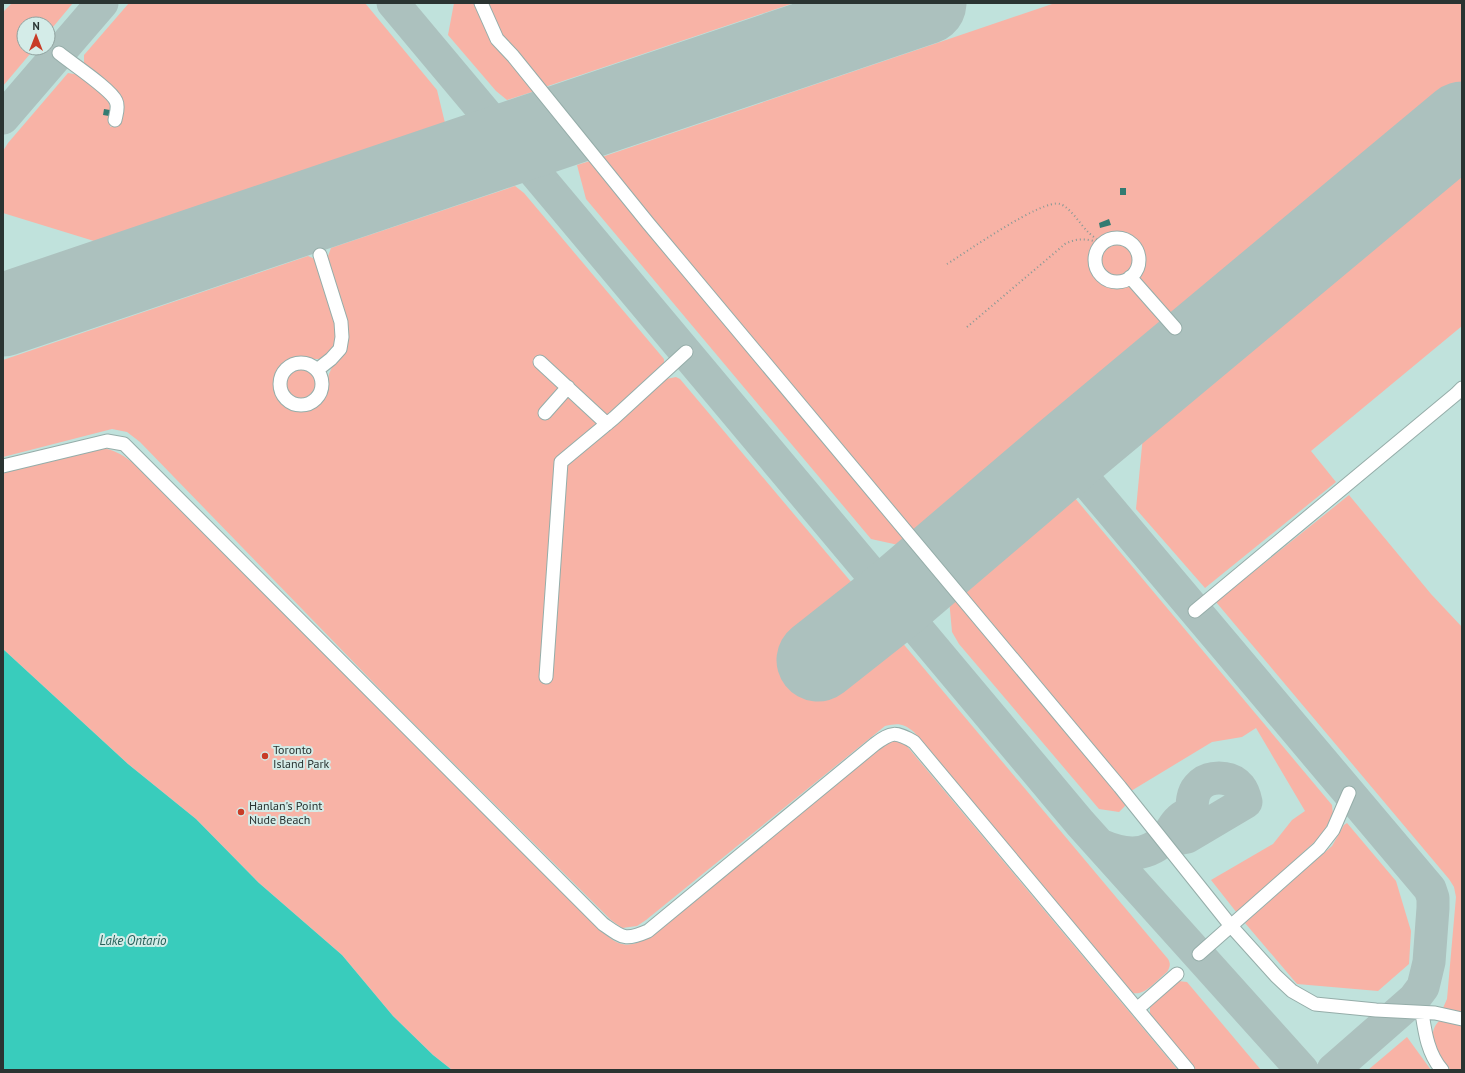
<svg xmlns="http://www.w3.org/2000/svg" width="1465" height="1073" font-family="'PT Sans',sans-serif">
  <rect width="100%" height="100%" fill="#d4ece8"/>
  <!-- built -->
  <path fill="#c0e2dc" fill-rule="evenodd" d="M3 3H1462V1070H1164L626 971 3 486ZM24 24H48V48H24Z"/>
  <!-- green -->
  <path fill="#f8b3a6" d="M12 3H73L48 33V24H24V48H35L3 86V12Z
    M129 3H365L437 90 445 123 94 241 3 213V151L8 143 68 73 80 75 107 98C112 107 110 117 110 127L117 124 121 114 85 67 84 63V55Z
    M454 3H475L535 91 507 100 496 91 448 35Z
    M485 3H794L545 87 502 37Z
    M1055 3H1462V86L927 536 919 538 599 158Z
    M1462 158V326L1311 451 1336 482 1205 588 1136 509 1144 425Z
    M590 161 912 548 871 539 586 199 577 165Z
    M515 186 524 193 664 359V365L659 373 666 379 676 377 680 379 857 589 858 592 798 642 835 685 895 634 1168 959C1171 964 1170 967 1167 972 1158 979 1145 996 1133 993L914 732C903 723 898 723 885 726L646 920 637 926 622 928 611 920 402 712 140 442 127 432 112 429 3 457V360L308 256 315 259 337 320V344L322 359H297L287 363 280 369 276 378V390L281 401 289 408 300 410 311 409 319 403 324 396 329 374 333 365 347 343 348 330 346 317 327 259 331 248Z
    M285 385a16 16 0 1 1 32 0a16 16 0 1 1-32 0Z
    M100 448C113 449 121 454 132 462L599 929C617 944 623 950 646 939L884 743C893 740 898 740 906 745L1178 1070H452L433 1055 393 1016 342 955 259 883 196 819 128 764 3 649V471Z
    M1069 491 1332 805 1333 815 1321 836 1237 913 1211 880 1273 844 1292 820 1305 811 1256 728 1242 737 1212 742 1131 791 962 589 961 581Z
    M1349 495 1431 594 1462 627V1013L1453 1012 1443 1008 1447 999 1456 897 1454 887 1449 879 1216 602Z
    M951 592 1126 801 1125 806 1119 812 1099 809 959 644 952 632 949 599Z
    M1347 823 1396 881 1411 931 1409 964 1378 991 1297 984 1245 923 1332 846 1344 825Z
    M1178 981 1187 982 1261 1070H1196L1150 1014V1006Z
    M1439 1021 1462 1025V1070L1450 1069C1437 1058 1425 1035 1439 1021Z
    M1407 1037 1431 1070H1368Z"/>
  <!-- water -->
  <path fill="#39ccbc" d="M3 649 128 764 196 819 259 883 342 955 393 1016 433 1055 452 1070H3Z"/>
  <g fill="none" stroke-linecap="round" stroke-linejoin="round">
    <!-- taxiway -->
    <path stroke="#acc1be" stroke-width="33" d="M393 3 1080 823 1302 1070
      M3 118 102 3
      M3 292 24 299 61 295
      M1064 455 1430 889 1433 898V908L1429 962 1423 987 1414 999 1333 1070
      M1100 845C1123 855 1144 858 1164 840 1170 834 1173 825 1179 820 1182 816 1188 814 1192 812 1192 803 1192 794 1198 787 1208 775 1230 775 1240 787 1244 792 1245 797 1246 802L1187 837 1161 842"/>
    <!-- runway -->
    <path stroke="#acc1be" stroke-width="83" d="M3 315 925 3
      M818 660 894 600 1064 455 1462 123"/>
  </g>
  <!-- building -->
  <path fill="#337b72" d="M104 109 110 110 109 116 103 115Z
    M1120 188H1126V195H1120Z
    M1109 219 1111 225 1100 228 1099 223Z"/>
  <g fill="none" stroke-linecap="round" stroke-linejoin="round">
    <defs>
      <path id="minor" d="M481 3 497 39 513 56 648 223 1120 787 1231 926 1276 976 1292 991 1315 1004 1376 1010 1435 1013 1462 1019
        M59 53C71 63 111 89 116 101 119 107 116 114 115 120
        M1095 260a22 22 0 1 1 44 0a22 22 0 1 1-44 0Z
        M1130 277 1175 328
        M540 362 607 424
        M280 384a21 21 0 1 1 42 0a21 21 0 1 1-42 0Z
        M317 370 331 359 340 349 342 337 341 322 320 255
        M545 413 568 387
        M3 466 107 441 124 444 603 924C623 938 625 941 648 931L875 744C892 732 895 731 914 742L1188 1070
        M1195 611 1456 394 1462 388
        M546 677 561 462 614 418 686 352
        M1199 954 1319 848 1333 830 1349 793
        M1137 1009 1177 974
        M1422 1013C1425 1033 1428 1054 1442 1070"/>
    </defs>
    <!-- minor casing -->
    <use href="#minor" stroke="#95ada9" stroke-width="15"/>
    <!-- path -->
    <path stroke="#879995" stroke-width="2" stroke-dasharray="1 3" stroke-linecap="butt" d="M947 264C965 253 1043 198 1060 204 1070 207 1080 224 1088 232 1092 236 1098 240 1102 244
      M967 327 1065 244C1078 237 1088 239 1101 243"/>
    <!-- minor -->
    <use href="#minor" stroke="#fff" stroke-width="13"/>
  </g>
  <!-- markers -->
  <g fill="#c83c27" stroke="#d4ece8" stroke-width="1.5">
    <circle cx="265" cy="756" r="4"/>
    <circle cx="241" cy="812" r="4"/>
  </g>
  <g text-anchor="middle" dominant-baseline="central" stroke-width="4" stroke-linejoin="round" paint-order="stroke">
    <!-- poi labels -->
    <g font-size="12" fill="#2a3432" stroke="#d4ece8" text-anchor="start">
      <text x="273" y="749">Toronto<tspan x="273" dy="14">Island Park</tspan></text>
      <text x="249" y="805">Hanlan's Point<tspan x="249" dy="14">Nude Beach</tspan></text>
    </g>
    <!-- water labels -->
    <g font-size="13" font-style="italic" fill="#276059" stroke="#d4ece8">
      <text x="133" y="940">Lake Ontario</text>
    </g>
  </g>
  <!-- border -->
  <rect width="1465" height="1073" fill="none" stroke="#2a3432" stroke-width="8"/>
  <!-- north arrow -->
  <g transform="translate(36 36)"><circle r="19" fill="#d4ece8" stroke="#90a29f"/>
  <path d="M0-3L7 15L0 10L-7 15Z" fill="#c83c27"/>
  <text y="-6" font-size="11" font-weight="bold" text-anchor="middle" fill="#2a3432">N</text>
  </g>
</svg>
